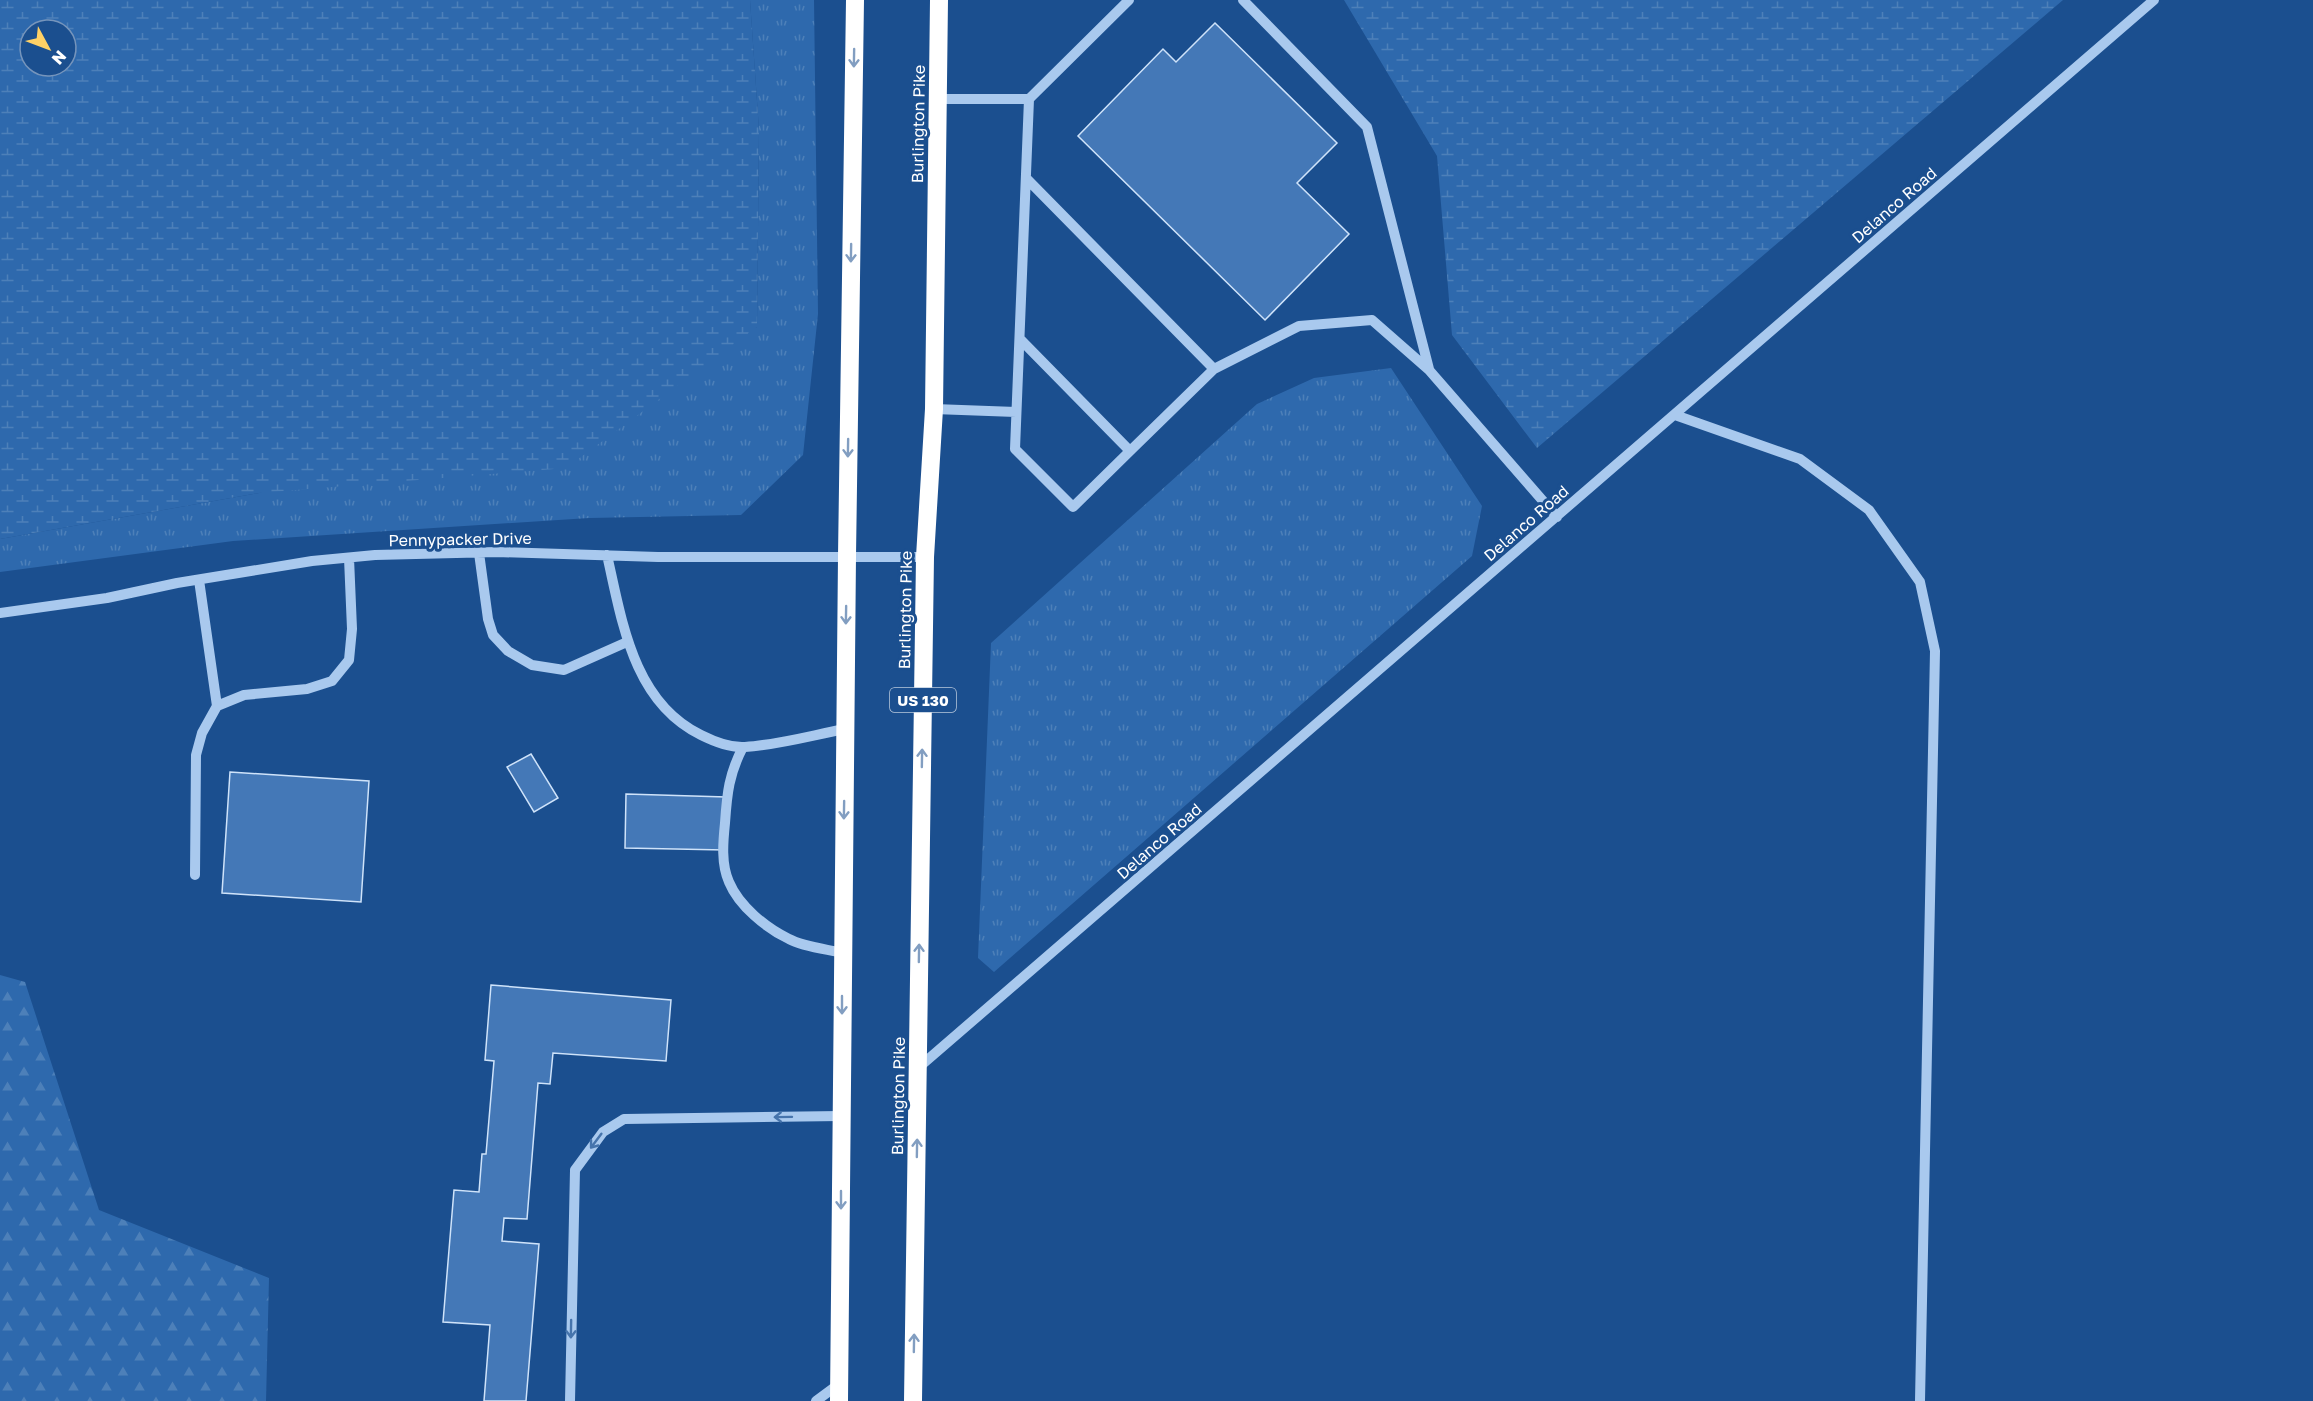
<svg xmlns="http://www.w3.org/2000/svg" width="2313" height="1401" font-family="'Golos Text',sans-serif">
  <defs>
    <pattern id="grass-tufts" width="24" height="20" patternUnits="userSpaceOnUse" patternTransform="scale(1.5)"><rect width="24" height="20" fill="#2e69ad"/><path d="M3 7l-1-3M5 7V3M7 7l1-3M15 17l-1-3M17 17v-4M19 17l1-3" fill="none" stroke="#4d80b9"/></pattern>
    <pattern id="forest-firs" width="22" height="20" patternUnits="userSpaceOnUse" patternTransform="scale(1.5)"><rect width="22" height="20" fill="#2e69ad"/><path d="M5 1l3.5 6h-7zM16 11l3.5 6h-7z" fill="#4d80b9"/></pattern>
    <pattern id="wetland-marsh" width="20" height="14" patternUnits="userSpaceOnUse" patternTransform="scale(1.5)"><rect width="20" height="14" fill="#2e69ad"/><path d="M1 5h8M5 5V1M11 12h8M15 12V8" fill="none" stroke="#4d80b9"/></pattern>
  </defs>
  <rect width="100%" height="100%" fill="#1b4f8f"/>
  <!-- grass -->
  <path fill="url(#grass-tufts)" d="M750 0H814L818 314 803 455 741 515 589 518 233 541 0 572V539L259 493 757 327 759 130Z
    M1391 368 1482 506 1472 556 994 972 978 958 991 643 1257 404 1314 378Z"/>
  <!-- forest -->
  <path fill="url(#forest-firs)" d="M0 975 25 982 99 1210 269 1278 266 1401H0Z"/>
  <!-- wetland -->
  <path fill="url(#wetland-marsh)" fill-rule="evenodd" d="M0 0H750L759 130 757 327 566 468 259 493 0 539ZM30 30H66V66H30Z
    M1344 0H2063L1537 448 1452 335 1437 156Z"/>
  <!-- building -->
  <path fill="#4478b7" stroke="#cfe3fa" stroke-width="1.5" d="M1215 23 1337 143 1297 183 1349 234 1265 320 1078 136 1163 49 1176 62Z
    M531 754 558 798 534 812 507 767Z
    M230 772 369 781 361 902 222 893Z
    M626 794 726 797 725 850 625 848Z
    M491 985 671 1000 666 1061 553 1053 550 1084 538 1083 527 1219 504 1218 502 1241 539 1244 526 1401H484L490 1325 443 1322 454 1190 479 1192 482 1154H486L494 1061 485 1060Z"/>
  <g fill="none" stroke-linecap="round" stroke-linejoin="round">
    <!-- minor -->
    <path stroke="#a9c9ee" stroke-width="10" d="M1129 0 1029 99 1015 449 1073 507 1130 451
      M1243 0 1367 127 1429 369
      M938 99H1029
      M1027 179 1214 369
      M1020 339 1130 451 1214 369 1299 326 1372 320 1429 370 1557 517
      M934 409 1016 412
      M1675 415 1800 459 1869 510 1920 582 1935 651 1920 1401
      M479 553 488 619 493 635 508 651 532 665 564 670 627 642
      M607 555C622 621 633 702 701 735 713 741 731 748 745 747 777 745 813 735 845 729
      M199 580 217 706
      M0 613 107 598 177 583 312 561 375 555 497 552 658 557H925
      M743 747C729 774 727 793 725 823 723 842 721 864 729 882 739 906 766 928 789 939 804 947 826 949 843 953
      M195 875 196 755 202 733 217 706 244 695 307 689 332 681 349 660 352 629 349 558
      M918 1068 2154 0
      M570 1401 575 1170 603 1132 624 1119 841 1116
      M816 1401 839 1384"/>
    <!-- highway -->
    <path stroke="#fff" stroke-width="18" d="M839 1401 847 556 855 0
      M913 1401 925 557 934 409 939 0"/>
  </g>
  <!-- one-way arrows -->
  <defs><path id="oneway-shaft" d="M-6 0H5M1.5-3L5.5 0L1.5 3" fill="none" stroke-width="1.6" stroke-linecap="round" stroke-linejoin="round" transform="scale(1.5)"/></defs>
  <g stroke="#829ec1">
    <use href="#oneway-shaft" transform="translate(854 58) rotate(91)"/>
    <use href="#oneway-shaft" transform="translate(851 253) rotate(91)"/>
    <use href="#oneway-shaft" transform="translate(848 448) rotate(91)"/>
    <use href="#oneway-shaft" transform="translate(846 615) rotate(91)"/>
    <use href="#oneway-shaft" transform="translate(922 758) rotate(-89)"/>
    <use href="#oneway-shaft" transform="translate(844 810) rotate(91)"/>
    <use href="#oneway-shaft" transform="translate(919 953) rotate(-89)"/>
    <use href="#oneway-shaft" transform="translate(842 1005) rotate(90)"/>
    <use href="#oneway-shaft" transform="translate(917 1148) rotate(-89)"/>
    <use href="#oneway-shaft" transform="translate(841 1200) rotate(90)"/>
    <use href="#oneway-shaft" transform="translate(914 1343) rotate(-89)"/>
  </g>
  <g stroke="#4674ac">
    <use href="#oneway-shaft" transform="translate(783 1117) rotate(179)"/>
    <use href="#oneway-shaft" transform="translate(596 1141) rotate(127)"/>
    <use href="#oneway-shaft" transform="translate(571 1329) rotate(91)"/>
  </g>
  <g text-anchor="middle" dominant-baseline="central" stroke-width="6" stroke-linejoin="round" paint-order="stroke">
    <!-- shield labels -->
    <rect fill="#1b4f8f" stroke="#bbcadd" stroke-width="1.5" x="890" y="688" width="66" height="24" rx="4.5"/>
    <g font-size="15" font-weight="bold" fill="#fff">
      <text x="923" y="700">US 130</text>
    </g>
    <!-- street labels -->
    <g font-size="16" fill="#fff" stroke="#1b4f8f">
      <text transform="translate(918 124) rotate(-89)">Burlington Pike</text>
      <text transform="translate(1894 205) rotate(-41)">Delanco Road</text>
      <text transform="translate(1526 523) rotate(-41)">Delanco Road</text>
      <text transform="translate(460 539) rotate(-1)">Pennypacker Drive</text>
      <text transform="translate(905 610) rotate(-89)">Burlington Pike</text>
      <text transform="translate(1159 841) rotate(-41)">Delanco Road</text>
      <text transform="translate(898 1096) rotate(-89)">Burlington Pike</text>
    </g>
  </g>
  <!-- north arrow -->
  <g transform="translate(48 48) rotate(131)"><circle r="28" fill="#1b4f8f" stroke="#7695bc" stroke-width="1.5"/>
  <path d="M0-4.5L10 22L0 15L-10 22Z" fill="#ffd166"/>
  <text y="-9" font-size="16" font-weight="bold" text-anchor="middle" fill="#ffffff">N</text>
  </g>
</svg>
